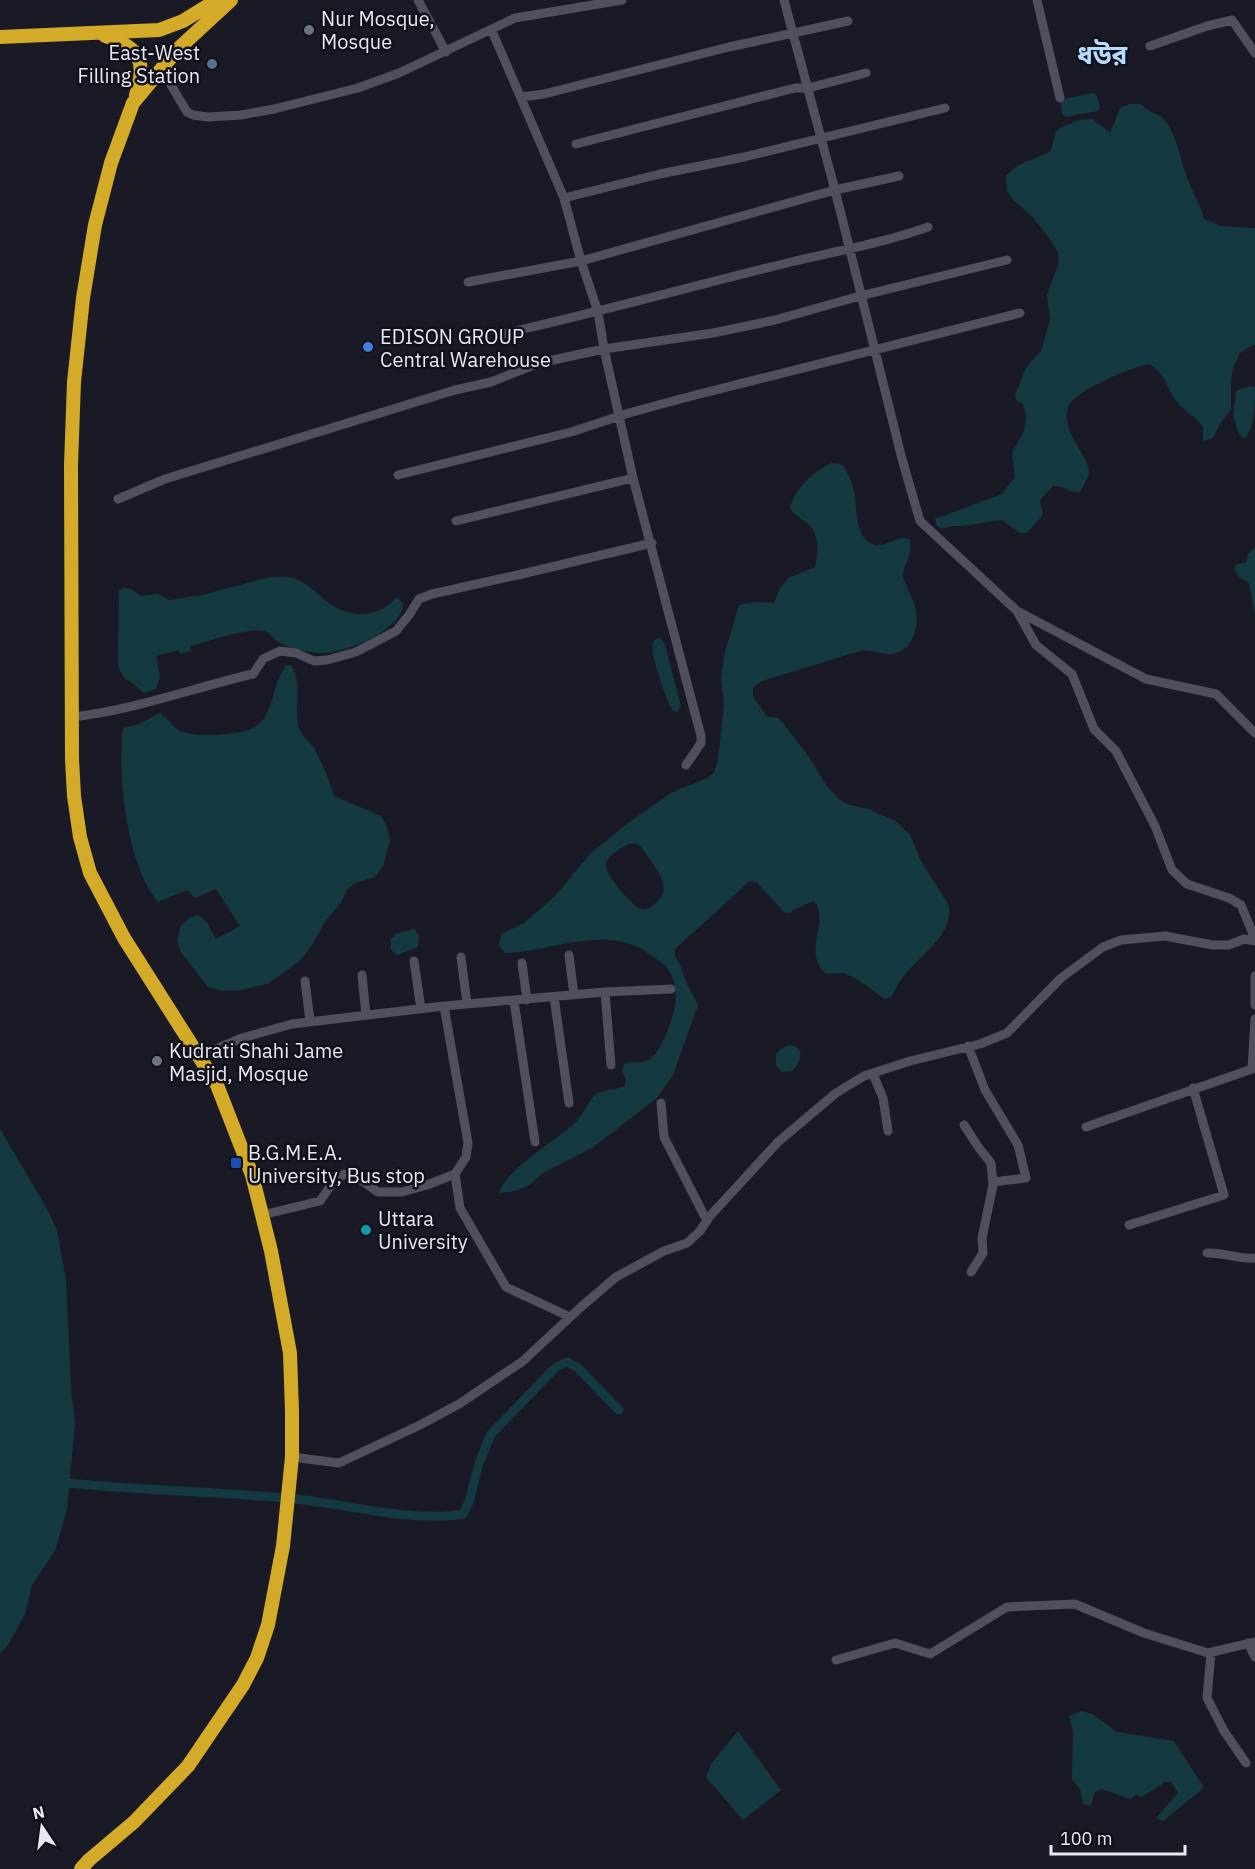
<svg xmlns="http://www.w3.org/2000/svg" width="1255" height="1869" font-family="'IBM Plex Sans','Noto Sans Bengali',sans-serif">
  <rect width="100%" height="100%" fill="#1a1a26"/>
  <!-- water -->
  <path fill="#153941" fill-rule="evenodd" d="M1093 93 1096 94 1100 108 1098 111 1066 117 1062 114 1061 103 1065 99Z
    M1129 104H1141C1150 114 1158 113 1164 119 1176 132 1181 163 1188 180 1193 194 1201 205 1204 219L1220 226 1255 228V344L1240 353 1234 365 1231 380V409L1220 424 1213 438 1203 441V426C1195 417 1186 412 1178 403 1165 388 1169 378 1150 364 1133 366 1081 389 1071 402 1067 406 1066 413 1067 419 1068 438 1085 452 1089 470L1088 477 1080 492C1070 493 1063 485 1053 486L1040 500 1043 515 1027 533H1020L1002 520 962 526H951L942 529 937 526 935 519 1002 494 1015 477 1012 453 1024 431 1026 416 1023 404 1017 401 1015 395 1027 366 1041 351 1050 320 1047 295 1059 263 1058 252 1052 242 1033 217 1013 200 1007 191 1006 176C1016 162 1036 160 1051 151L1056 131C1068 123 1079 119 1093 119L1110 133 1120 108Z
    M1249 386 1255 387C1255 404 1255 429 1244 439 1235 433 1238 423 1233 416L1236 391Z
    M832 463 843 465C847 472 851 479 853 487 858 504 853 535 872 544 884 550 897 534 909 539 915 554 903 563 903 576 905 586 911 594 914 603 920 620 916 646 897 653 886 657 873 649 860 651L762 681 753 687V696L767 717 778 718 782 722 809 757 826 785 840 800 849 805 869 809 897 822 910 835 921 861 948 904C957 932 918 957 903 977 898 983 895 991 891 997L885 999 857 979 843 973 826 974C801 952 831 920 814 901L792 910 791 913H785L757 883 750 881 675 949V957C682 966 683 976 688 986 691 993 695 998 698 1005L673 1075 657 1098 592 1148 543 1173 528 1186 515 1191 499 1193C505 1171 555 1140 573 1125 583 1116 588 1101 595 1095 603 1089 616 1090 625 1086L626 1079 622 1071 624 1064C632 1061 639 1063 647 1061 659 1057 670 1026 673 1014 678 996 677 972 659 961 653 957 647 952 640 948 597 927 549 952 505 953L499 946 501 934 524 923 554 897 591 853 628 823 671 793 707 778 714 773 718 760 724 705 721 677 725 652 739 605 755 602 774 603 780 588 789 578 815 567C818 553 820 535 809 525 802 519 796 516 790 509 794 489 814 471 832 463ZM630 843 637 844 641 847C648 859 670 880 662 895 660 900 653 905 649 909 645 909 642 910 639 908 630 903 607 877 606 866 606 855 622 848 630 843Z
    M1255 547V614L1249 583 1240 578 1234 569 1236 565 1246 562 1248 554Z
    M270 577C277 577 287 576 294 578 311 584 321 600 337 608 360 619 380 615 397 597L403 603C404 630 341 655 318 653 309 653 284 646 278 642 273 638 270 632 263 631 247 628 207 642 190 646L191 651 180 654 179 650 156 656 160 676 156 689 145 693C137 689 134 682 125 679L118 667 119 590 124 588 131 589 141 596 158 594 169 600 202 595Z
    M658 638 662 640 665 645 681 706 677 712 673 711 670 706C664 691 650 656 653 641Z
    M286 665H291C303 684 294 704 298 725 301 736 308 739 314 748 323 764 329 779 334 796L381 816 387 827 390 841 383 866 375 877 355 883 347 890 340 904 326 920 312 945 300 961 269 983 242 990 222 991 208 987 181 952 177 941 180 927 189 918 198 915 206 921 216 939 240 926 216 889 195 898 187 890 158 902C127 866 117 775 123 728L139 724 160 713C168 718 170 724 177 729 188 739 238 735 251 729 256 727 262 722 265 717 274 700 275 681 286 665Z
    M414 929 419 935 418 947 397 955 391 950V939L396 934Z
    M790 1045C806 1048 801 1062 792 1071L781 1072 776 1065V1054L782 1048Z
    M0 1129 46 1207 57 1230 66 1280 71 1389 75 1422 67 1510 55 1551 32 1585 25 1614 8 1645 0 1653Z
    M1082 1711 1092 1714 1117 1732 1174 1741 1203 1786 1201 1790 1163 1821 1156 1818 1178 1793 1171 1782H1165L1142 1797 1136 1795 1131 1799 1102 1789 1095 1792 1091 1806 1083 1804 1080 1789 1072 1779 1073 1731 1069 1716Z
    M738 1731 781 1790 743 1820 706 1777 711 1764Z"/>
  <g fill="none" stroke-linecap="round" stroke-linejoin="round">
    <!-- canal -->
    <path stroke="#153941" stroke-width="9" d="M59 1482C137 1491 217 1491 295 1499 347 1504 413 1523 463 1514L469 1502 479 1463 491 1434 556 1367 567 1362 577 1367 619 1410"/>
    <!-- minor -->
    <path stroke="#4f4f5e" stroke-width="9" d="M418 0 446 52
      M784 0 835 190 902 459 920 521 1017 611 1146 679 1216 694 1255 733
      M1037 0 1060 98
      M492 31 564 198 581 261 598 312 604 349 633 478 701 736V743L686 765
      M1150 46 1207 26 1232 20 1255 53
      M167 61 171 85 187 112 193 115 208 117 241 115 274 109 358 88 399 73 515 18 622 0
      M521 97 544 94 729 47 848 21
      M576 144 795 88H808L866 73
      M564 198 660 174 744 157 945 108
      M468 282 581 261 835 190 899 176
      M498 335C596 313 693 286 791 262 837 251 883 243 928 227
      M398 475 571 432 629 413 684 398 1020 313
      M118 499 165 479 455 390 491 382 539 363 604 349 713 333 775 320 860 296 1007 260
      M456 521 633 478
      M1017 611 1036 645 1072 674 1094 729 1116 751 1155 826 1172 870 1187 884 1229 898 1241 905 1255 939
      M73 717C134 710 193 688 253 674L263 659 280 651 296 653 314 661 327 660 356 652 396 631 409 615 419 599 432 594 522 574 652 543
      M569 955 574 995
      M461 957 467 1004
      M414 961 421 1009
      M522 963 527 1000
      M362 975 366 1015
      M1255 976V1005
      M305 981 310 1021
      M605 992 611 1065
      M554 997 569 1103
      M514 1001 535 1142
      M444 1006 468 1143 466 1157 455 1174
      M968 1046 985 1090 1018 1145 1026 1178 993 1182
      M199 1056 242 1038 292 1024 444 1006 605 992 671 989
      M873 1074 883 1098 888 1131
      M661 1103 664 1137 707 1221
      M964 1125 979 1148 991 1163 993 1185 982 1238 983 1253 971 1272
      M1086 1127 1252 1069 1255 1019
      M262 1215 320 1201 332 1184 344 1174 358 1178 378 1192H402L427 1185 455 1174 460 1208 506 1287 570 1317
      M1129 1225 1224 1195 1193 1088
      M1207 1253C1224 1252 1239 1260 1255 1258
      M292 1457 339 1463 420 1425 459 1404 523 1361 581 1307 616 1277 664 1251 687 1243 700 1231 710 1216 778 1142 836 1093 864 1076 910 1061 980 1044 1007 1033 1061 978 1103 947 1121 940 1165 936 1213 945H1229L1244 939 1255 941
      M1248 1643 1255 1657
      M1211 1653 1207 1698 1224 1731 1246 1763
      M836 1660 895 1643 930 1654 1007 1607 1075 1604 1144 1633 1208 1653 1255 1642"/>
    <!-- highway -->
    <path stroke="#d3ab29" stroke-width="14" d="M105 36C140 48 147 60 136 95
      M0 37 159 30 183 21 217 0
      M81 1869 89 1860 134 1822 188 1766 243 1685 257 1658 268 1625 283 1546 292 1457V1411L290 1353 271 1251 252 1175 217 1085 124 938 90 873 80 837 74 796 72 759 71 465 74 382 83 298 95 225 111 163 133 103 178 49 231 0"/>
  </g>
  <!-- markers -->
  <g fill="#6b7280" stroke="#11111c" stroke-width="2">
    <circle cx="309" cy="30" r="6"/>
    <circle cx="157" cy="1061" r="6"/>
  </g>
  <circle fill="#5c6f8a" stroke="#11111c" stroke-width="2" cx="212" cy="64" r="6"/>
  <circle fill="#3f7fe0" stroke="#11111c" stroke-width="2" cx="368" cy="347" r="6"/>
  <rect fill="#1a4fb4" stroke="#11111c" stroke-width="2" x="230" y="1157" width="12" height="12" rx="3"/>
  <circle fill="#0f9aa8" stroke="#11111c" stroke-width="2" cx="366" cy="1230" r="6"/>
  <g text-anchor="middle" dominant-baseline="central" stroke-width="5" stroke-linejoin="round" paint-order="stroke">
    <!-- poi labels -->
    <g font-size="20" fill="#e7e8f0" stroke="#11111c" text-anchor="start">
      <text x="321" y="18">Nur Mosque,<tspan x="321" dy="23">Mosque</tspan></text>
      <text x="200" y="52" text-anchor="end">East-West<tspan x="200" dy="23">Filling Station</tspan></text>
      <text x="380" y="336">EDISON GROUP<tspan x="380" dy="23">Central Warehouse</tspan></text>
      <text x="169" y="1050">Kudrati Shahi Jame<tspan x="169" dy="23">Masjid, Mosque</tspan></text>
      <text x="248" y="1152">B.G.M.E.A.<tspan x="248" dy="23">University, Bus stop</tspan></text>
      <text x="378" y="1218">Uttara<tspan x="378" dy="23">University</tspan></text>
    </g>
    <!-- district labels -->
    <g font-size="26" font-weight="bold" fill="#b5dcfb" stroke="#11111c">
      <text x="1102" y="54">ধউর</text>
    </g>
  </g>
  <!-- north arrow -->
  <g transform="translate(42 1827) rotate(347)" stroke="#11111c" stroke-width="4.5" paint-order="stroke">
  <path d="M0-4.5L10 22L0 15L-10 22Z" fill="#e7e8f0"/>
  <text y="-9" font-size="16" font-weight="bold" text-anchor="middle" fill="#e7e8f0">N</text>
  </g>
  <!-- scale -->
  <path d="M1051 1845v9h134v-9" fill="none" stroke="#e7e8f0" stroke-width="3"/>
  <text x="1060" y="1845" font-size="18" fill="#e7e8f0" stroke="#11111c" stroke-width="4.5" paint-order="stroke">100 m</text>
</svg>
